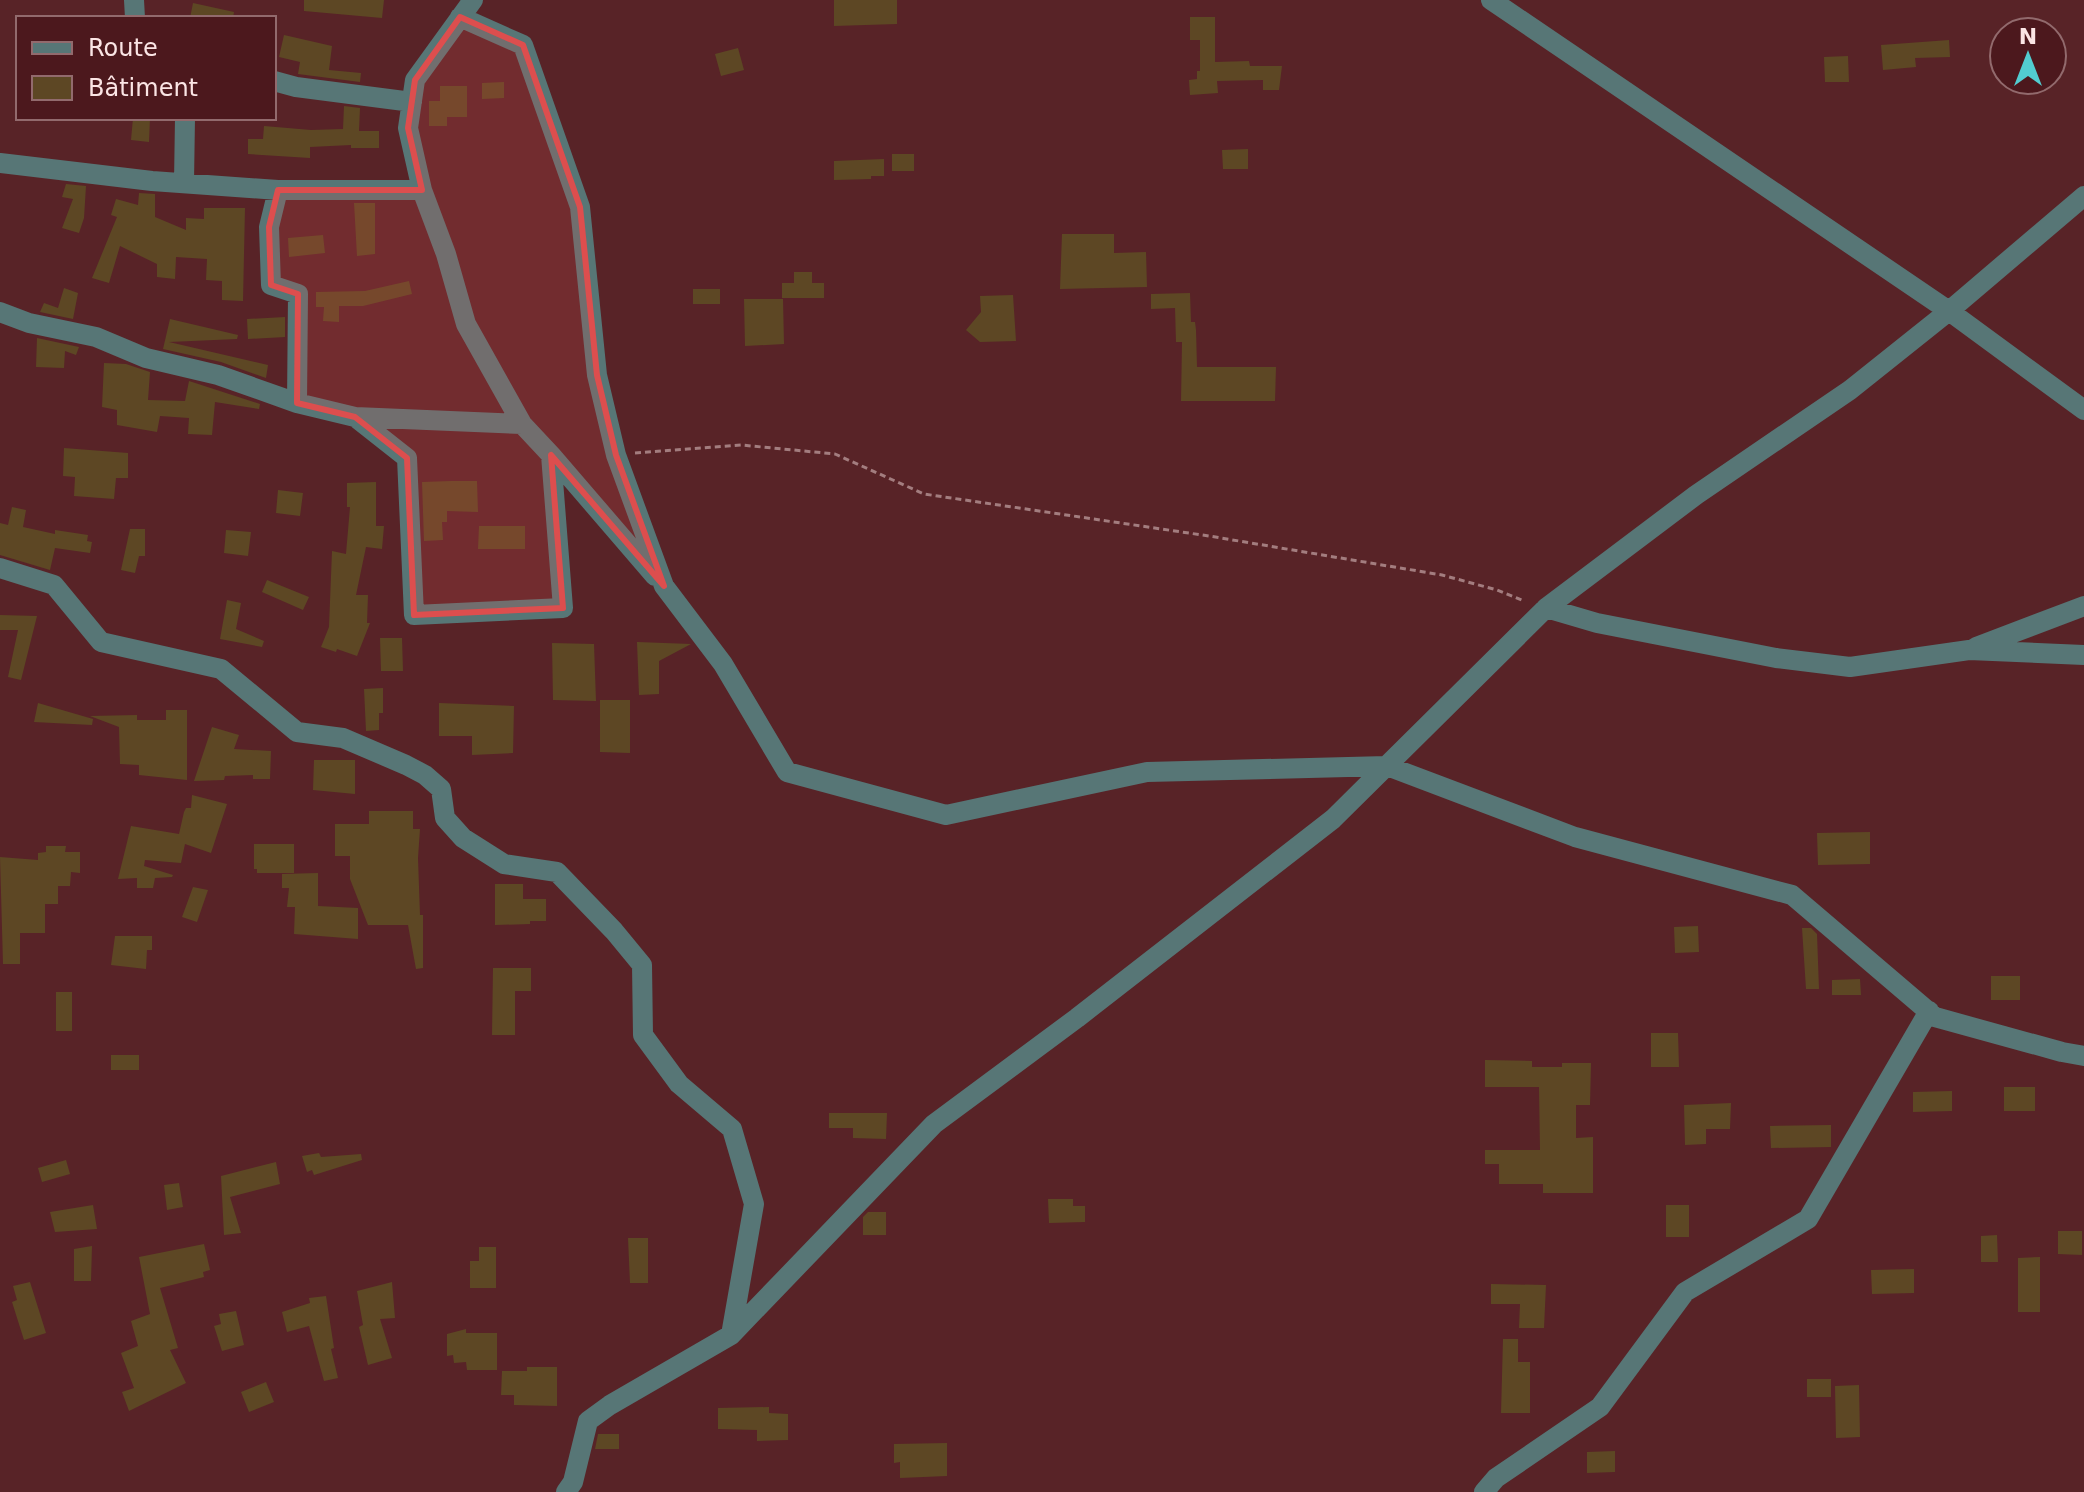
<svg xmlns="http://www.w3.org/2000/svg" width="2084" height="1492" font-family="'DejaVu Sans',sans-serif">
  <rect width="100%" height="100%" fill="#582327"/>
  <!-- building -->
  <path fill="#5d4724" d="M304 0H384L382 18 304 11Z
    M834 0H897V24L834 26Z
    M193 3 234 12 233 18H190Z
    M1190 17H1215V62L1249 61 1250 66H1282L1279 90H1263V80L1217 81 1218 93 1190 95 1189 80 1197 79V71H1200V40H1190Z
    M284 35 332 46 329 70 361 73 360 82 298 74 300 62 279 57Z
    M1949 40 1950 57 1915 58 1916 67 1883 70 1881 45Z
    M738 48 744 70 721 76 715 54Z
    M1848 56 1849 82H1825L1824 57Z
    M504 82V98L482 99V83Z
    M440 86H467V117H447V126H429V101H440Z
    M344 106 360 108 359 131H379V148H351V145L310 147V158L248 154V139H263L264 126 311 130 343 129Z
    M133 118H150L149 142 131 140Z
    M1248 149V169H1223L1222 150Z
    M892 154H914V171H892Z
    M884 159V176H871V179L834 180V161Z
    M66 184 86 186 84 218 79 233 62 228 73 199 62 197Z
    M139 193 155 194V217L186 230V218L204 219V208H245L243 301 222 300V281L206 280 207 259 176 257 175 279 157 277V264L120 246 109 283 92 278 117 217 111 215 116 199 138 205Z
    M354 203H375V254L357 256Z
    M1062 234H1114V253L1146 252 1147 287 1060 289Z
    M323 235 325 253 289 257 288 238Z
    M794 272H812V283H824V298H782V283H794Z
    M409 281 412 294 363 306H339V322L323 321 324 307H316V292L365 291Z
    M64 288 78 293 73 319 40 312 44 303 58 308Z
    M693 289H720V304H693Z
    M1190 293 1191 322H1195L1196 330 1197 367H1276L1275 401H1181L1182 342H1176L1175 308 1151 309V294Z
    M1013 295 1016 341 980 342 966 330 981 312 980 296Z
    M744 299H783L784 344 745 346Z
    M285 317V337L248 339 247 319Z
    M170 319 238 335 237 339 169 342 268 365 266 378 221 362 163 349Z
    M37 338 79 347 76 355 65 351 64 368 36 367Z
    M104 363 126 364 150 372 148 400 185 401 189 381 260 404 259 409 215 402 212 435 188 434 189 418 160 416 157 432 117 425V410L102 407Z
    M64 448 128 453V478H116L114 499 74 496 75 477 63 476Z
    M451 481H477L478 512 447 511V522H442L443 540 424 541 422 482Z
    M376 482V526H384L382 549 366 547 356 595H368L367 623H370L357 656 337 649 336 652 321 647 329 627 332 551 346 554 350 507H347V483Z
    M278 490 303 493 300 516 276 513Z
    M12 507 26 510 23 527 55 534V530L88 535 87 541 92 542 90 553 55 548 50 570 0 555V523L8 525Z
    M479 526H525V549H478Z
    M130 529H145V556H139L135 573 121 570Z
    M226 530 251 532 248 556 224 553Z
    M267 580 309 597 303 610 262 592Z
    M227 600 241 603 236 629 264 641 262 647 220 639Z
    M0 615 37 616 21 680 8 677 18 630H0Z
    M380 638H402L403 671H381Z
    M637 642 691 644 659 661V694L639 695Z
    M552 643 594 644 596 701 553 700Z
    M383 688V713H379V730L366 731 364 689Z
    M600 700H630V753L600 752Z
    M38 703 93 719 92 725 34 722Z
    M439 703 514 706 513 753 472 755V736H439Z
    M166 710H187V780L139 775V765L120 764 119 727 90 716 137 715V720H166Z
    M212 727 239 735 234 749 271 751 270 779H253V775L225 776 224 780 194 781Z
    M314 760H355V794L313 790Z
    M192 795 227 804 211 853 185 844 181 863 145 860 144 866 173 875 172 877 155 878 153 888H137V878L118 879 131 826 179 834 184 812 186 808H191Z
    M369 811H413V829H420L418 858 420 915H423V968L416 969 408 925H368L350 879V856H335V824H369Z
    M1870 832V864L1818 865 1817 833Z
    M254 844H294V873H257V869H254Z
    M46 846H66L65 852H80V873L71 872 70 886H58V904H45V933H20V964H3L0 857 38 860V853L46 852Z
    M318 873V906L358 908V939L294 934 295 907H287L289 888H282V874Z
    M495 884H523V899H546V921H530V924L495 925Z
    M193 887 208 890 197 922 182 917Z
    M1698 926 1699 952 1675 953 1674 927Z
    M1802 928H1811L1817 934 1819 989H1806Z
    M115 936H152V950H147L146 969 111 965Z
    M493 968H531V991H515V1035H492Z
    M1991 976H2020V1000H1991Z
    M1860 979 1861 995H1832V980Z
    M56 992H72V1031H56Z
    M1651 1033H1678L1679 1067H1651Z
    M111 1055H139V1070H111Z
    M1485 1060 1532 1061V1067H1562V1063H1591L1590 1105H1576V1138L1593 1137V1193H1543V1184H1499V1164H1485V1150H1540L1539 1087H1485Z
    M2004 1087H2035V1111H2004Z
    M1952 1091V1111L1913 1112V1092Z
    M1731 1103 1730 1129H1706V1144L1685 1145 1684 1105Z
    M829 1113H887L886 1139 853 1138V1128H829Z
    M1831 1125V1147L1771 1148 1770 1126Z
    M319 1153 321 1157 361 1154 362 1160 314 1175 312 1170 307 1172 302 1156Z
    M66 1160 70 1174 42 1182 38 1168Z
    M276 1162 280 1184 230 1197 241 1233 224 1235 221 1176Z
    M179 1183 183 1207 167 1210 164 1185Z
    M1048 1199H1073V1206H1085V1222L1049 1223Z
    M93 1205 97 1229 55 1232 50 1212Z
    M1666 1205H1689V1237H1666Z
    M868 1212H886V1235H863V1217Z
    M2058 1231H2082V1255L2058 1254Z
    M1997 1235 1998 1262H1981V1236Z
    M628 1238H648V1283H630Z
    M204 1244 210 1270 203 1272 204 1277 160 1288 178 1348 170 1350 186 1383 129 1411 122 1392 134 1388 121 1353 138 1346 131 1321 150 1314 139 1257Z
    M92 1246 91 1281H74V1249Z
    M479 1247H496V1288H470V1261H479Z
    M2040 1257V1312H2018V1258Z
    M1914 1269V1293L1872 1294 1871 1270Z
    M30 1282 46 1333 24 1340 12 1302 17 1300 13 1286Z
    M392 1282 395 1318 380 1319 392 1358 368 1365 359 1327 363 1325 357 1291Z
    M1491 1284 1546 1285 1544 1328H1519L1520 1304H1491Z
    M326 1296 334 1348 331 1349 338 1378 324 1381 309 1326 287 1332 282 1312 310 1303 309 1298Z
    M236 1311 244 1345 222 1351 214 1326 221 1324 219 1314Z
    M466 1329V1333H497V1370H467L466 1362 454 1363 453 1355 447 1356V1334Z
    M1503 1339H1518V1362H1530V1413H1501Z
    M527 1367H557V1406L514 1405V1395H501L502 1371H527Z
    M1807 1379H1831V1397H1807Z
    M266 1382 274 1402 249 1412 241 1392Z
    M1859 1385 1860 1437 1836 1438 1835 1386Z
    M769 1407V1413L788 1414V1440L757 1441V1430L718 1429V1408Z
    M598 1434H619V1449H595Z
    M947 1443V1476L900 1478V1462L894 1463V1444Z
    M1615 1451V1472L1587 1473V1452Z"/>
  <g fill="none" stroke-linecap="round" stroke-linejoin="round">
    <!-- path -->
    <path stroke="#a37d7f" stroke-width="3" stroke-dasharray="6 4" stroke-linecap="butt" d="M635 453 741 445 835 454 924 494 1209 536 1442 575 1497 590 1524 601"/>
    <!-- minor -->
    <path stroke="#577676" stroke-width="20" d="M134 0 135 18
      M1491 0 1949 311 2084 410
      M460 17 523 45 580 207 597 375 616 455 664 586 723 664 787 772 946 815 1147 772 1387 766 1575 837 1792 895 1935 1017 2062 1052 2084 1056
      M274 81 296 87 412 102
      M0 163 152 181 278 190H422
      M184 182 185 118
      M278 190 269 227 271 285 298 294 297 403 355 417 522 424
      M0 312 29 323 96 337 146 358 218 375 297 403
      M355 417 407 458 414 615 563 608 551 455 522 424 466 324 446 254 422 190 408 128 415 80 473 0
      M551 455 655 576
      M0 568 54 585 101 642 221 669 297 732 343 738 406 765 425 775 441 789 445 818 463 838 504 864 557 872 614 931 642 965 643 1035 679 1084 732 1129 754 1204 731 1335
      M1546 608 1597 623 1776 658 1850 667 1969 650 2084 655
      M1976 647 2084 606
      M566 1492 573 1482 588 1421 610 1405 731 1335 934 1124 1077 1018 1333 819 1546 608 1696 495 1850 390 1949 311 2084 196
      M1484 1492 1496 1478 1600 1407 1685 1292 1808 1219 1929 1011"/>
  </g>
  <!-- marked area -->
  <path fill="#dd4e4e" fill-opacity="0.2" stroke="#dd4e4e" stroke-width="6" stroke-linejoin="round" d="M460 17 523 45 580 207 597 375 616 455 664 586 551 455 563 608 414 615 407 458 355 417 297 403 298 294 271 285 269 227 278 190H422L408 128 415 80Z"/>
  <!-- legend -->
  <rect x="16" y="16" width="260" height="104" fill="#4c181d" stroke="#926a6d" stroke-width="2"/>
  <rect x="32" y="42" width="40" height="12" fill="#577676" stroke="#926a6d" stroke-width="2"/>
  <text x="88" y="56" font-size="24" fill="#fbe5e5">Route</text>
  <rect x="32" y="76" width="40" height="24" fill="#5d4724" stroke="#926a6d" stroke-width="2"/>
  <text x="88" y="96" font-size="24" fill="#fbe5e5">Bâtiment</text>
  <!-- north arrow -->
  <g transform="translate(2028 56)"><circle r="38" fill="#4c181d" stroke="#926a6d" stroke-width="2"/>
  <path d="M0-6L14 30L0 20L-14 30Z" fill="#52ccd0"/>
  <text y="-12" font-size="22" font-weight="bold" text-anchor="middle" fill="#fbe5e5">N</text>
  </g>
</svg>
